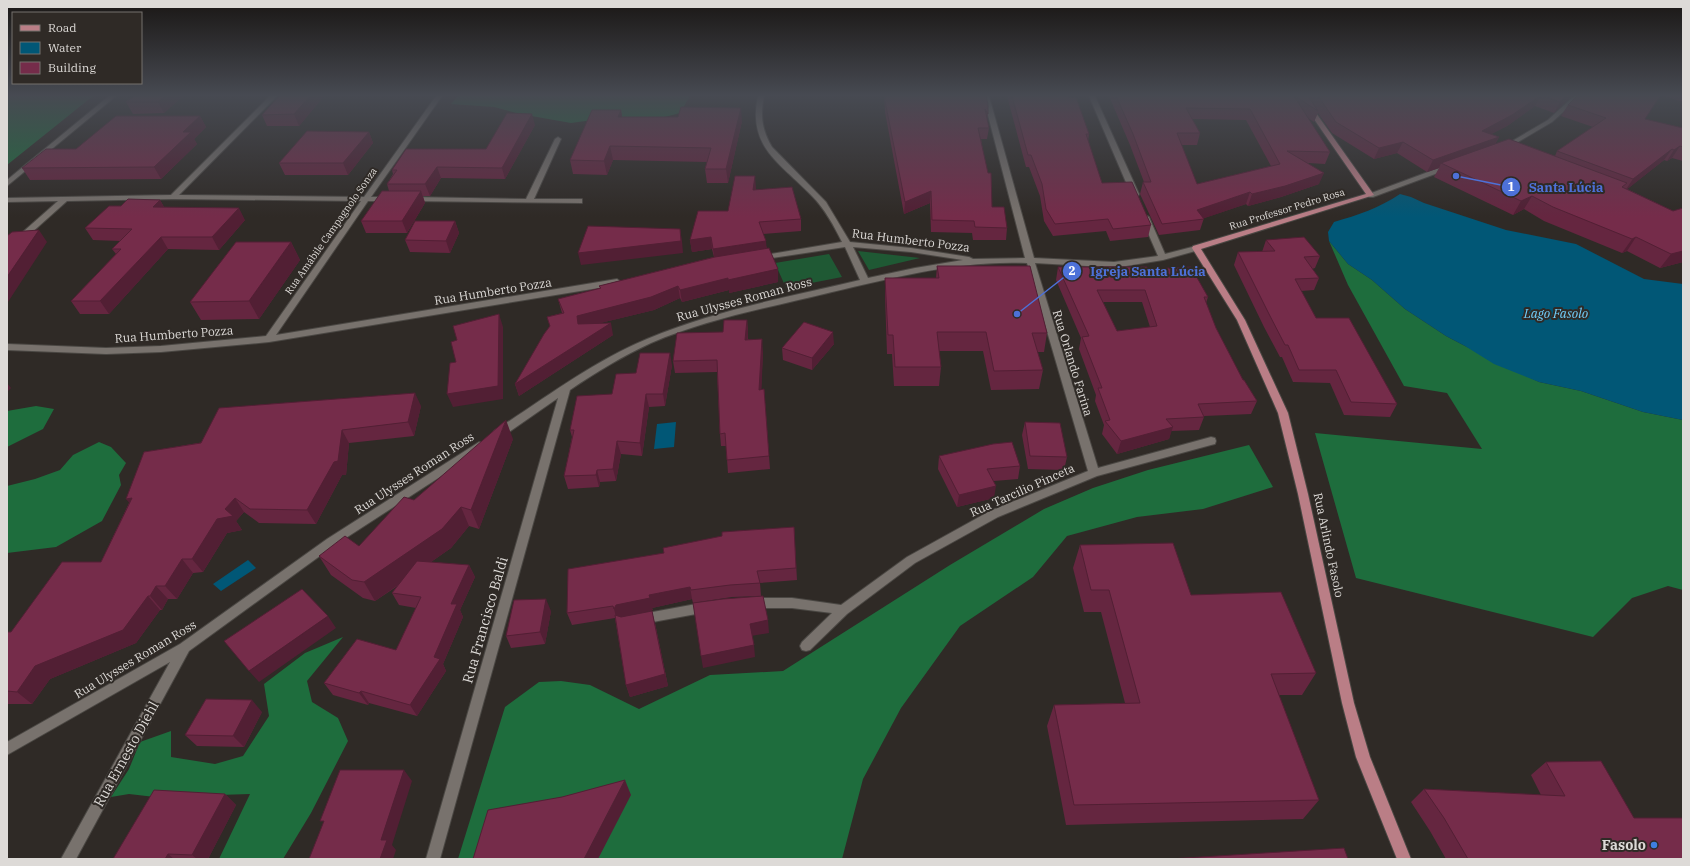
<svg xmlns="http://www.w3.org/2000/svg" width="1690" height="866" font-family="'IBM Plex Serif',serif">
  <rect width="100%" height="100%" fill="#2f2a26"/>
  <!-- green -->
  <path fill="#1f5934" d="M858 251 920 258 869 270Z
    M829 254 842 277 786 288 775 263Z"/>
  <!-- forest -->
  <path fill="#1e6d3d" d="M7 96H93L7 165Z
    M458 96H690L680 113 657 119 614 117 571 123 520 114 494 107 451 104Z
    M1329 241 1348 264 1372 280 1405 309 1446 336 1465 346 1539 382 1581 391 1643 412 1683 420V590L1668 586 1632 598 1593 637 1356 578 1315 433 1482 449 1447 393 1404 386 1348 285Z
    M36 406 54 409 43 429 7 447V411Z
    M99 442 111 447 126 463 119 475 121 485 102 521 56 547 7 553V486L35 479 60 470 73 455Z
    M1249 445 1273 487 1203 509 1137 517 1067 536 1033 577 960 626 901 708 863 779 842 859H458L505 707 539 682 561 681 590 685 639 709 710 675 783 671 950 565 1044 509 1093 488 1148 470Z
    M343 637 307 681 312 702 338 718 348 741 311 813 283 859H219L250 794 155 797 129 794 111 797 129 769 140 742 171 731V757L215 764 243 756 269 716 264 684 305 653Z"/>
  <!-- water -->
  <path fill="#015776" d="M1400 194 1411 197 1424 203 1506 230 1576 244 1644 279 1683 284V420L1643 412 1581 391 1539 382 1494 364 1465 346 1446 336 1405 309 1372 280 1348 264 1329 241 1328 232 1334 222C1358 215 1379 208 1400 194Z
    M676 422 674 447 654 449 657 424Z
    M248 560 256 568 221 591 213 584Z"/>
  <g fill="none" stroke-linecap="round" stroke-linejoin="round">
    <defs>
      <path id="minor" d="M109 96H116L7 186V180Z
        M270 96H277L179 195 364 197 436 96H442L371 197H389L393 199 392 201H368L276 335 617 279 621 282 617 285 269 342 161 352 106 354 7 350V344L106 348 161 346 266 336 361 201 173 199 67 201 10 252H7V246L58 201 7 202V198L171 195Z
        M758 96H764C760 116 762 130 772 147L826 202 850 242 911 248 969 257 973 259 1025 258 983 96H989L1034 258 1114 262 1158 256 1141 217 1145 215 1149 217 1165 254 1196 246H1199V250L1163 260 1126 266H1087L1035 263 1098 468 1211 437 1215 438 1216 441 1215 444 1211 445 1097 476 998 517 915 563 847 614 810 650 806 651 802 650 800 646 802 642 832 613 792 608H750L746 606 744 603 746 600 750 598H792L841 605 907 557 990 511 1088 471 1027 263C960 260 896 277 832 292 772 307 709 318 651 343 623 356 596 372 570 390L440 859H426L558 398 502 437H494L493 434 494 431C544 399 592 362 647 339 715 310 789 297 860 280L845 247 759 260 755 258 759 256 842 242C834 226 825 209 812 196 781 163 747 148 758 96ZM853 247 911 252 963 260 915 268 868 278Z
        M1089 96H1095L1139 194 1138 196H1135L1131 194Z
        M1574 96H1581L1552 122 1506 149H1502V147L1548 120Z
        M558 137 561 139 534 199H582V203L411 201 407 199 411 197 526 199 555 139Z
        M1447 165H1450L1454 167 1373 197H1370L1366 195Z
        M479 442 483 443 484 446 483 449 335 545 189 651 76 859H61L170 662 7 755V742L180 644 327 539Z
        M707 602 711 603 713 607 711 611 707 612 642 624 638 623 636 619 638 615 642 614Z"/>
      <path id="major" d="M1298 96H1304L1374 195 1201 249 1245 320 1288 413 1308 494 1354 703 1370 757 1411 859H1397L1356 757 1342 703 1298 494 1278 413 1237 320 1192 248 1193 246 1366 194Z"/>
    </defs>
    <!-- minor casing -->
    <use href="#minor" stroke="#4a4743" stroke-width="2"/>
    <!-- major casing -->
    <use href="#major" stroke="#4a4743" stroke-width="2"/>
    <!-- minor -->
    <use href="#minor" fill="#78726d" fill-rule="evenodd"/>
    <!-- major -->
    <use href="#major" fill="#ba7e86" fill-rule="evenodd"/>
  </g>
  <!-- wall -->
  <path fill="#652640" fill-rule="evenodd" d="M134 96H183L164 113 133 114 126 102Z
    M279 96H324L299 126H267L262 115Z
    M884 96H986L988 114 987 121 989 128 987 139H981L992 207 1007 228 1006 240H973L972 233 931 232 930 203 904 214 885 112Z
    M1007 96H1068L1089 134 1088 142 1102 183 1151 225 1148 237 1110 241 1106 231 1053 236 1044 221 1040 196 1029 167H1026Z
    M1109 96H1572L1554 113 1535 106 1507 126 1491 134 1499 137 1495 144 1555 156 1557 151 1593 127 1561 116 1568 105 1645 119 1683 128V161L1672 158 1667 161 1664 160 1627 189 1673 211 1683 208V262L1660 268 1627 251 1622 253 1544 221 1524 209 1513 215 1434 177 1439 168 1427 172 1397 153 1374 159 1332 133 1318 113 1314 122 1308 118 1330 152 1325 164 1308 163 1319 184 1281 197 1248 206 1246 204 1204 218 1200 230 1159 235 1140 194 1143 182H1144L1130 145ZM1192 119 1246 120 1271 166 1197 184 1181 145H1197L1200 133Z
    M1664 96H1683V102Z
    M621 110 622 117 742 121 728 183H707L705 169 707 162 613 160 607 175 573 174 570 160Z
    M200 116 206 127 194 139 197 144 161 179 30 180 22 168 76 149Z
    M535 125 505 179 441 178 430 196H423L425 203 407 233H366L361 221 389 191 387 184 393 174 392 170 486 149Z
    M369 132 373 143 348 175H285L279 163Z
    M756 188V190L801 219V231L763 234 767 249 778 282 729 293V290L682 302 680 298 654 310 600 323 613 335 519 396 515 384 550 326 547 317 562 313 558 299 600 288 599 286 714 257 712 249 692 252 690 240 728 211Z
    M160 200 164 207 245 220 219 250 168 249 109 314H80L71 301 116 254 112 249 121 241 93 240 85 228 121 206Z
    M455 221 459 233 450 253 410 252 405 240Z
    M1266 240 1320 256 1315 268 1312 269 1319 278 1314 290 1301 291 1316 318 1397 404 1390 417 1344 415 1330 383 1293 382 1282 357H1280L1264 327 1234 265 1238 252H1262Z
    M291 242 300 260 259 319 201 320 190 302Z
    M937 266 1047 333 1044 352H1037L1043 370 1039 389 991 390 983 351H939L941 367 939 386H894L892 354H887L885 296V278H936Z
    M1058 267 1148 269 1208 297 1206 303 1216 328 1243 380 1257 401 1251 414 1204 416V417L1199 430 1171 431 1169 439 1117 454 1102 434 1104 425 1095 401 1096 395 1079 349 1081 338 1056 280ZM1103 302H1142L1150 327 1117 331Z
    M747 320 748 332V339L763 352 761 389H764L770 469 728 473 726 446H721L720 434 717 372 675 373 673 361 723 332Z
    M834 344 812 370 783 360 782 348Z
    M672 365 665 406 649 407 642 456 621 454 616 481 600 482 599 487 568 489 564 476 572 437 570 430 636 373Z
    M421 406 414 436 349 443 346 475H342L316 524 259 523 244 512 236 521 242 530 227 533 203 572 193 573 177 599H168L162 610H160L136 643 50 679 32 704H7V632H11L101 562 129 503 144 452Z
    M1025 422 1067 457 1064 470 1028 469 1022 435Z
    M513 439 479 529 469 526 451 548 431 562 469 565 475 577 460 610 463 617 443 664 446 671 417 716 369 703 368 705 333 695 324 683 396 650 416 608 399 605 392 593 399 585 375 601 363 598 331 575 319 556 359 546 414 500Z
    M939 456 1020 466 1018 479 994 481V498L957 507 938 469Z
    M794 527 797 580 760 583 761 596 732 597 693 603 692 599 652 608 653 610 621 617 655 623 668 686 630 697 626 685 615 618 572 625 567 613 664 553Z
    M1080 545 1191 595 1316 673 1302 695H1279L1319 800 1303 819 1066 825 1047 726 1054 705 1125 703 1101 612H1084L1073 568Z
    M551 611 545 644 511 648 506 636Z
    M262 712 244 747 197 746 185 735Z
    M1546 762 1634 818 1683 859H1446L1430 831 1411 802 1424 789 1541 795 1531 775Z
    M225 794 236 805 208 859H113Z"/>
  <!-- shaded-wall -->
  <path fill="#521f34" d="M165 96H183L164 113 158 102Z
    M310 96H324L299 126 294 114Z
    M1540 96H1541L1535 106 1507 126 1476 142 1482 131Z
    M1566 96H1572L1554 113 1560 102Z
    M741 108 742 121 728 183 726 169Z
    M621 110 623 124 618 117Z
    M532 114 535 125 505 179 502 168Z
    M200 116 206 127 194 139 197 144 161 179 154 167 183 132Z
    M369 132 373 143 348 175 343 163Z
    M1499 137 1493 149 1441 163 1439 168 1427 172 1433 160Z
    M1403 142 1397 153 1374 159 1379 148Z
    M610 146 613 160 607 175 604 161Z
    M1680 146 1672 158 1667 161 1674 150Z
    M1672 149 1664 160 1625 191 1633 179Z
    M437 167 441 178 430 196 425 184Z
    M1324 173 1319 184 1281 197 1248 206 1252 194Z
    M755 176 756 188 754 202 753 190Z
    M421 191 425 203 407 233 402 221Z
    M931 191 930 203 904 214 905 202Z
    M1250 192 1246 204 1202 219 1197 210Z
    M1532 196 1524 209 1513 215 1521 201Z
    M160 200 167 212 153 207Z
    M239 208 245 220 219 250 212 237Z
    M455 221 459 233 450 253 446 241Z
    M680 229 682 241 683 253 581 265 578 253Z
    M39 230 47 242 8 302H7V277Z
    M161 237 168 249 109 314 100 301Z
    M711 237 712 249 692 252 690 240Z
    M1636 237 1627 251 1622 253 1632 239Z
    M766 241 767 253 715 262 713 249Z
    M291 242 300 260 259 319 249 301Z
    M1683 251V262L1660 268 1671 254Z
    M778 269V282L729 293V290L682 302 680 290 728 278Z
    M678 286 680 298 654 310 580 328 578 324 577 316Z
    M499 314 503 327V399L453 407 447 394Z
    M747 320 748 332 747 352 745 340Z
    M611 323 613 335 519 396 515 384Z
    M833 332 834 344 812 370V358Z
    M762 339 763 352 761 402 759 390Z
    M670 353 672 365 665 406 663 394Z
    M7 383 11 388 7 392Z
    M415 393 421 406 414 436 408 422Z
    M646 394 649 407 642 456 640 443Z
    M506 420 513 439 479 529 471 510Z
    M1173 427 1169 439 1117 454 1121 441Z
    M342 430 349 443 346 475H342L316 524 307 510Z
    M617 441 621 454 616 481 613 469Z
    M597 470 600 482 599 487 596 475Z
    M996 486 994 498 957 507 959 495Z
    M132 498 137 512 126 499Z
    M235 498 244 512 236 521 242 530 227 533 203 572 192 559 217 519Z
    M461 507 469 526 451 548 375 601 364 582Z
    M182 559 193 573 177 599 165 586Z
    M469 565 475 577 460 610 463 617 443 664 446 671 417 716 410 705 434 657 451 604Z
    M156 586 168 599 162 610 150 596Z
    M690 587 692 599 652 608 653 610 620 618 617 621 614 609 616 605 649 595Z
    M148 596 160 610 136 643 50 679 32 704 17 692 35 666Z
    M546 599 551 611 545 644 540 632Z
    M652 611 668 686 630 697 626 685Z
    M328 616 336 628 259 682 249 671Z
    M768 620 769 633 751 636 750 624Z
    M754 645 755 657 703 668 701 656Z
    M361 691 369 703 368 705 359 693Z
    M252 700 262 712 244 747 233 736Z
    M404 770 412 781 392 845 396 850 393 859H380L381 840Z
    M625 780 631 795 598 859H584Z
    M225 794 236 805 208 859H197L192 855Z
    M168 854 174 859H165Z"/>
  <!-- building -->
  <path fill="#752c4a" stroke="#521f34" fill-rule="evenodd" d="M134 96H165L158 102H126Z
    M279 96H310L294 114 262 115Z
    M885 96H986L988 104V114L985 109 989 128H978L988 173H991L992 207H1004L1007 228 975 227 974 221 932 220 931 191 905 202 885 101Z
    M1012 96H1068V97H1076L1089 134H1086L1102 183 1132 182 1151 225 1113 229 1108 219 1055 224 1046 209 1042 184 1031 155H1028Z
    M1116 96H1294L1330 152 1287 151 1324 173 1285 186 1252 194 1250 192 1197 210 1204 219 1162 224 1143 182H1151L1133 134ZM1186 108 1250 109 1280 164 1197 184 1177 133H1200Z
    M1295 96H1308L1318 111Z
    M1318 96H1540L1512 115 1482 131 1499 137 1433 160 1403 142 1379 148 1336 122Z
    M1543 96H1566L1560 102Z
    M1577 96H1660L1645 119 1683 128V147L1680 146 1674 150 1672 149 1633 179 1557 151 1606 118 1568 105Z
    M681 107 741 108 726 169H705L711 148 610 146 604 161 570 160 592 110H621L618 117H678Z
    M507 113 532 114 502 168 437 167 425 184H387L397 170H392L406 149H486Z
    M116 116H200L183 132H191L154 167 22 168 46 149H76Z
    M307 131 369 132 343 163H279Z
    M1509 139 1627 183 1622 187 1673 211 1683 208V251L1671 254 1636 237 1632 239 1553 207 1532 196 1521 201 1441 163Z
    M735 176H755L753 190 792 187 801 219 759 222 766 241 713 249 711 237 690 240 698 211H728Z
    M382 191H421L402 221H361Z
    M128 199 160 200 153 207 239 208 212 237H161L100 301H71L121 249H112L132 229 85 228 109 206H121Z
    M415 221H455L446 241 405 240Z
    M588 226 680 229 681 241 578 253Z
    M39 230 7 277V236L12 232Z
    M1304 237 1320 256 1304 257 1319 278 1295 279 1316 318H1349L1397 404 1351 402 1336 370H1299L1288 345H1285L1269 314 1238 252 1275 251 1266 240Z
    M236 242H291L249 301 190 302Z
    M769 248 778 269 728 280V278L680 290 678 286 651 297 577 316 578 324 611 323 515 384 544 334 550 326 547 317 564 313 558 299 601 288 599 286 715 257Z
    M937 266H1030L1047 333H1032L1043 370 994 371 986 332H937L941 367H895L893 335H888L885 278H939Z
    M1058 267H1147L1148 269 1191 267 1208 297H1204L1216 328 1243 380H1244L1257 401 1198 404 1204 417 1166 419 1173 427 1121 441 1105 421 1110 420 1098 388H1102L1082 337 1089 336ZM1097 290H1145L1157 326 1117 331Z
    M499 314 498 386 447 394 450 363 456 362 451 342 457 340 453 326Z
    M724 320H747L745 340 762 339 759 390 764 389 769 456 727 460 725 433 720 434 717 360 673 361 677 333 723 332Z
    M804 322 833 332 812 358 782 348Z
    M640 353H670L663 394H646L640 443 617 441 613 469 597 470 596 475 564 476 574 430H570L577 396 612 394 616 374 636 373Z
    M415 393 408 422 342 430 338 461 334 462 307 510 250 509 235 498 225 509 233 516 217 519 192 559H182L165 586H156L150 596H148L123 630 35 666 17 692 7 691V632H11L62 562H101L132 498 126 499 144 452 201 443 219 408Z
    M506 420 471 510 461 507 442 529 364 582 352 580 319 556 345 536 359 546 404 497 414 500Z
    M1025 422 1060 423 1067 457 1030 456Z
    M1012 442 1020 466 987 469 996 486 959 495 939 456 993 444Z
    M794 527 796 568 757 571 760 583 730 585 691 590 690 587 649 595 650 598 616 605 614 609 613 606 567 613 568 569 664 553 663 548 722 536V532Z
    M1173 543 1191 595 1281 592 1316 673 1271 674 1319 800 1074 805 1054 705 1140 703 1109 590H1091L1080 545Z
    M417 561 469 565 451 604H457L434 657 440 659 410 705 361 691 359 693 324 683 357 639 396 650 421 597 392 593Z
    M302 589 328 616 249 671 224 641Z
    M763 596 768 620 750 624 754 645 701 656 693 603 723 599Z
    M546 599 540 632 506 636 514 600Z
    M652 611 665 674 626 685 615 615 621 617Z
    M206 699 252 700 233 736 185 735Z
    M1601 761 1634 818H1683V859H1468L1444 818 1424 789 1565 796 1546 762Z
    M340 770H404L381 840H387L380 859H309L324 821H320Z
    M625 780 584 859H473L488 810 562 797Z
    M154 790 225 794 192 855 168 854 165 859H113Z
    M1344 848 1348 859H1169Z"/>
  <!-- sky -->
  <linearGradient id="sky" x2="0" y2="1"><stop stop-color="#1a1715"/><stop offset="0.44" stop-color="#474a52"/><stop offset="1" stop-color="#474a52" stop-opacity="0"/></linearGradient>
  <rect width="1690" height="217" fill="url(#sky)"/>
  <!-- markers -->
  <circle fill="#3f7fe0" stroke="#2f2a26" stroke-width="1.5" cx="1654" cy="845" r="4"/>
  <g text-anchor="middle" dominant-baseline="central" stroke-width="4" stroke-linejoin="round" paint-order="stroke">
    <!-- far-street labels -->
    <g font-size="10" fill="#dddad7" stroke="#2f2a26">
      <text transform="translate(1287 209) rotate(-17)">Rua Professor Pedro Rosa</text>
      <text transform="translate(331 231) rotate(-55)">Rua Amábile Campagnolo Sonza</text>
    </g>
    <!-- street labels -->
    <g font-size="12" fill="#dddad7" stroke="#2f2a26">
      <text transform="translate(911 240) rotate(7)">Rua Humberto Pozza</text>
      <text transform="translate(493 291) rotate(-9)">Rua Humberto Pozza</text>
      <text transform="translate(744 299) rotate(-15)">Rua Ulysses Roman Ross</text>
      <text transform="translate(174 334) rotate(-4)">Rua Humberto Pozza</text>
      <text transform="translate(1073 363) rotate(73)">Rua Orlando Farina</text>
      <text transform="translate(414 473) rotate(-33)">Rua Ulysses Roman Ross</text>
      <text transform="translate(1022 490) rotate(-24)">Rua Tarcilio Pinceta</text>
      <text transform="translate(1329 545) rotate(78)">Rua Arlindo Fasolo</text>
      <text transform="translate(135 659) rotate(-31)">Rua Ulysses Roman Ross</text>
    </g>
    <!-- water labels -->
    <g font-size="13" font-style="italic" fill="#71d0fd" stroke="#2f2a26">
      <text x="1556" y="313">Lago Fasolo</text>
    </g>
    <!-- near-street labels -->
    <g font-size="14" fill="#dddad7" stroke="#2f2a26">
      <text transform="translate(485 620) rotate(-74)">Rua Francisco Baldi</text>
      <text transform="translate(126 754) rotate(-61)">Rua Ernesto Diehl</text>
    </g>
    <!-- near-poi labels -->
    <g font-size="14" font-weight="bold" fill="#dddad7" stroke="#2f2a26" text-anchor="end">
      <text x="1646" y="845">Fasolo</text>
    </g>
  </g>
  <!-- callouts -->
  <path fill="none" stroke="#4d71d8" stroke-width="1.5" d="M1456 176L1511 187M1017 314L1072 271"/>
  <g fill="#4d71d8" stroke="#2f2a26" stroke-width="1.5">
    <circle cx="1456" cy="176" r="4"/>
    <circle cx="1017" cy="314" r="4"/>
    <circle cx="1511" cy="187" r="10"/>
    <circle cx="1072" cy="271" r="10"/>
  </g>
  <g font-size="12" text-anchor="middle" font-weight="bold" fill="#fff">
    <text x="1511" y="191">1</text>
    <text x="1072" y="275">2</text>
  </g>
  <g font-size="13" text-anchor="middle" font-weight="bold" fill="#4d71d8" stroke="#2f2a26" stroke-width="4" stroke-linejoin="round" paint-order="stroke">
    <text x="1566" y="192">Santa Lúcia</text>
    <text x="1148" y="276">Igreja Santa Lúcia</text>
  </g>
  <!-- border -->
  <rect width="1690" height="866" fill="none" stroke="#dddad7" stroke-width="16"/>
  <!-- legend -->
  <rect x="12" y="12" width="130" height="72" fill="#2f2a26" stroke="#75706d"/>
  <rect x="20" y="25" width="20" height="6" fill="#ba7e86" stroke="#75706d"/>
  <text x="48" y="32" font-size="12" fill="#dddad7">Road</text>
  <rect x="20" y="42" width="20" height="12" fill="#015776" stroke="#75706d"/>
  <text x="48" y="52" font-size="12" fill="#dddad7">Water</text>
  <rect x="20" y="62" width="20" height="12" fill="#752c4a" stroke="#75706d"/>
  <text x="48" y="72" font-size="12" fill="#dddad7">Building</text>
</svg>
